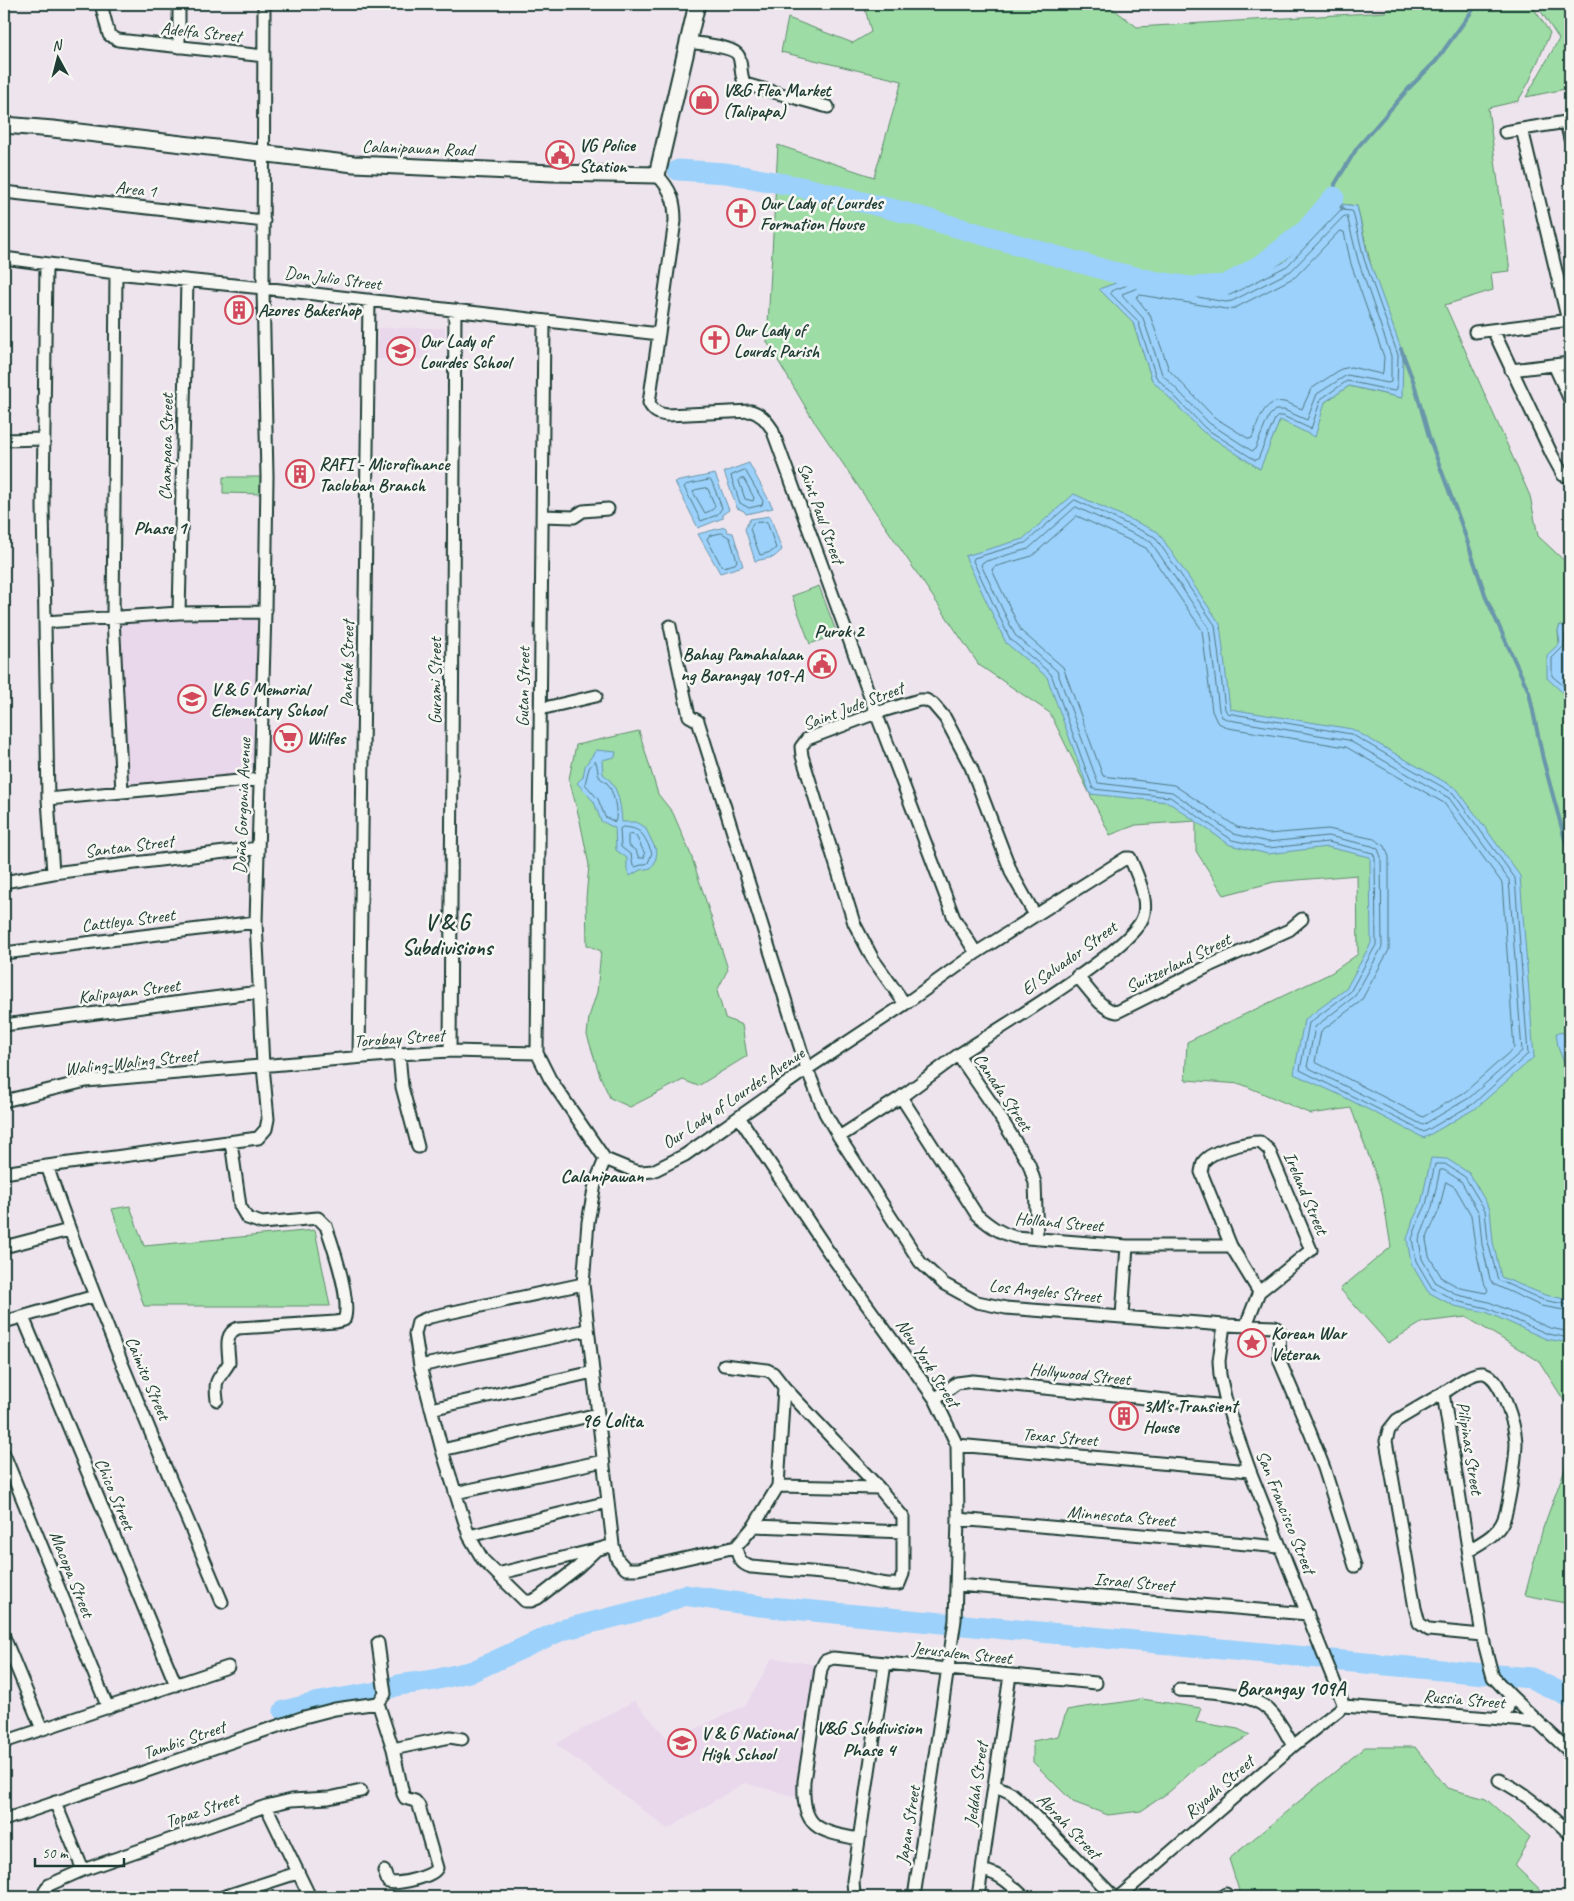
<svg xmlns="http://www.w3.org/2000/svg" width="1574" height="1901" font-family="Caveat,sans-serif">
  <rect width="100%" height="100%" fill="#eee4ee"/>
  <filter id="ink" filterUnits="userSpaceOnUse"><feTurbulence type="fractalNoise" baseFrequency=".02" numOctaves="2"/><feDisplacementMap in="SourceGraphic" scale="10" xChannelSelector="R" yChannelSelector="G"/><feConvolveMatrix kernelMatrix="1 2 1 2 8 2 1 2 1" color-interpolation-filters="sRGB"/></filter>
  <g filter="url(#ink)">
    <!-- built -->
    <path fill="#e9d7eb" d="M378 328H445V342H429V359H374V343L378 342Z
      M263 617 258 776 127 785 120 622Z
      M772 1658 818 1665 797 1797 744 1783 668 1829 556 1744 634 1701 670 1741 746 1705Z"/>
    <!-- green -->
    <path fill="#9ddca4" stroke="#5e8c6c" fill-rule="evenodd" d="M864 4H1107L1137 27 1386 12 1393 4H1531L1550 33 1529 82 1518 101 1488 108 1510 271 1491 273 1493 290 1445 305 1530 496 1538 536 1570 566V622L1568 628 1560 625 1558 631 1563 693 1570 690V1410L1539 1361 1466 1317 1423 1322 1388 1343 1340 1289 1391 1247 1382 1192 1351 1108 1311 1114 1241 1084 1185 1080 1187 1042 1331 973 1358 954 1357 875 1274 882 1224 895 1196 851V821L1136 825 1110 835 1050 713 979 665 812 418 767 342 778 145 874 177 902 81 781 52 788 18 853 43 871 32ZM1340 204 1357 206 1402 398 1349 386 1325 402 1280 420 1259 469 1152 380 1133 323 1100 289 1138 275 1228 291 1284 262Z
      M1536 4H1570V88L1526 97 1559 39Z
      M223 477H264V494L223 493Z
      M819 586 837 634 810 644 792 596Z
      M639 731 658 794 673 813 691 855 728 969 717 991 725 1018 742 1025 747 1056 698 1086 683 1080 630 1107 610 1098 600 1076 587 1035 589 1017 597 992 601 951 587 945 586 898 589 865 580 821 569 779 576 745Z
      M130 1206 144 1246 315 1230 330 1306H144L112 1209Z
      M1570 1455V1604L1525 1595 1543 1528Z
      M1142 1699 1201 1708 1196 1722 1238 1729 1250 1735 1197 1767 1169 1792 1141 1811 1108 1815 1073 1802 1033 1762V1741L1058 1736 1067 1710C1091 1705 1117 1704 1142 1699Z
      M1365 1747H1415L1447 1788 1486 1799 1530 1838 1514 1865 1548 1897H1241L1229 1859Z"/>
    <!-- water -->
    <path fill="#9bd1fa" stroke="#6996ab" d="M1340 204 1357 206 1368 257 1403 354 1402 398 1349 386 1325 402 1315 437 1280 420 1260 469 1202 431 1152 380 1133 323 1099 289 1138 275 1228 291 1284 262Z
      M749 463 773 508 746 514 744 511 737 508 724 472Z
      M715 474 729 510 723 514V518L698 528 675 482Z
      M1074 494 1158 532 1220 624 1230 709 1352 729 1457 789 1520 876 1534 1057 1476 1108 1424 1138 1338 1094 1294 1074 1304 1020 1346 989 1371 943 1370 857 1327 847 1268 854 1230 845 1168 802 1090 794 1047 677 1006 643 965 556 1023 539Z
      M770 516 782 550 774 557 755 561 745 529 750 519Z
      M725 527 728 532 733 533 743 566 720 573 698 534Z
      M1570 622V690L1563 693 1547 678V655L1560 643 1558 631 1560 625 1568 628Z
      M596 750 616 752 615 757 602 760 603 774C618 784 621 805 622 822H635L645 827 657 852 655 862 651 868 640 870 630 876 627 870V858L616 850 615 828 601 821 594 802 577 783 583 777 585 766Z
      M1570 1032V1079L1558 1047 1556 1033Z
      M1431 1158 1447 1159 1469 1173 1490 1209 1493 1242 1501 1277 1545 1295 1570 1300V1343L1546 1339 1486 1312 1454 1306 1428 1292 1411 1263 1407 1239 1413 1220 1421 1204Z"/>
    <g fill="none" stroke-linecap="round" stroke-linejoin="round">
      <!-- shore -->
      <path stroke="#517883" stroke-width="1" d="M1341 210 1352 211 1353 212 1364 259 1398 355 1397 389 1394 391 1347 381 1321 399 1311 429 1283 416H1278L1275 419 1258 459 1255 460 1205 428 1156 377 1138 321 1111 294V291L1139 281 1230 295 1287 266Z
        M1347 216 1358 260 1391 356V382L1388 383 1347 375 1317 394 1307 420 1284 410H1275L1269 416 1255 449 1252 451 1209 423 1162 374 1143 318 1123 296 1122 294 1140 287 1226 302 1232 301 1291 271 1343 217Z
        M1340 231 1344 232 1351 264 1384 357 1383 372 1381 374 1351 367 1341 369 1311 389 1302 409C1296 407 1290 403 1284 402 1263 398 1258 424 1252 438L1249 439 1214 417 1169 370 1150 315 1136 297 1140 295 1226 309 1235 308 1295 277Z
        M745 470 763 501 762 505 749 508 740 503 731 476Z
        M741 478 744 479 754 498 753 501 745 499 739 481Z
        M710 480 712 482 722 508 717 515 701 521 684 487 686 485Z
        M706 488 708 489 715 506 712 510 705 513 693 492 695 490Z
        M1075 500 1155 537 1215 625 1225 709 1227 713 1351 734 1453 793 1515 878 1528 1054 1473 1104 1424 1132 1300 1070 1309 1023 1350 992 1376 945 1375 858 1373 853 1328 842 1268 848 1232 840 1170 797 1093 789 1051 674 1010 639 973 561 974 558 1025 543Z
        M1076 507 1151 542 1209 628 1219 710 1222 717 1229 720 1348 740 1449 798 1509 880 1522 1051 1469 1098 1423 1125 1307 1067 1315 1027 1355 996 1382 947 1381 857 1378 849 1372 846 1328 836 1268 842 1234 834 1172 792 1098 783 1057 671 1015 635 981 565 983 562 1028 549Z
        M1077 516 1146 548 1202 630 1212 711 1217 722 1228 728 1346 747 1444 803 1502 883 1514 1048 1465 1092 1423 1117 1315 1062 1321 1031 1361 1001 1389 950V857L1385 846 1374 839 1328 829 1268 834 1237 827 1174 785 1103 776 1063 667 1021 631 992 570 994 567 1032 556Z
        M767 522 776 548 771 552 760 555 750 529 753 523Z
        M722 533 730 538 737 561 735 564 723 567 721 565 707 539 709 536Z
        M1570 632 1565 634 1564 646 1552 658V676L1564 686H1570
        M596 762C598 767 597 774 600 778 601 779 606 782 607 783 613 789 619 814 615 822L605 817 598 799 585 784 589 768 593 763Z
        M623 827C643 828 644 836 652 853L648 863 635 867 633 866 631 855 621 847 620 829Z
        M630 834 636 836 645 854 644 858H639L636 851 628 845V836Z
        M1446 1182 1455 1187 1471 1215 1475 1246 1483 1281 1488 1290 1486 1293 1460 1288 1442 1278 1429 1256 1426 1240 1439 1210Z
        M1570 1305 1543 1300 1498 1280 1488 1242 1485 1210 1465 1177 1445 1164H1435L1426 1205 1418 1222 1412 1239 1416 1261 1432 1288 1456 1301 1487 1308 1548 1334 1570 1338
        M1570 1311 1541 1306 1493 1284 1490 1279 1482 1244 1479 1213 1461 1181 1444 1170H1440L1432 1207 1419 1240 1422 1259 1436 1283 1458 1295 1489 1302 1550 1328 1570 1332"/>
      <!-- stream -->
      <path stroke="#6996ab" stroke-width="4" d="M1343 209 1334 197 1335 184 1357 148 1409 88 1436 61 1477 4
        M1401 349 1414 383 1430 440 1461 523 1487 600 1529 692 1543 759 1570 858"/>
      <!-- river -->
      <path stroke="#9bd1fa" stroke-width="21" d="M678 170 726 173 806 188 907 213 1109 271 1158 282 1191 287 1225 285 1242 276 1265 262 1306 230 1334 197
        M1332 1660 1485 1674
        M1497 1675 1531 1678 1570 1697
        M284 1711 320 1702 377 1692 399 1685 434 1680 473 1671 562 1630 654 1607 684 1595 760 1606 1318 1658"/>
      <defs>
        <path id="street" d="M101 4 109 35 118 40 264 56
          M689 42C700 44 736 46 739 57 742 66 740 76 745 84L828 107
          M179 47V4
          M1505 132 1522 129
          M657 175C671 189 675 201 675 221L649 403C654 412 658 414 667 415L751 411C761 414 766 420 772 429L876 713 954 918 976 953
          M4 192 264 221
          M4 258 116 273 263 288 659 334
          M46 264 43 506 48 799 53 873
          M116 273 113 618 122 792
          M544 321 537 1053 550 1079 605 1159 632 1170 641 1172 653 1171 685 1155 807 1069 905 1004 976 953 1126 858H1130C1137 874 1149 900 1143 917 1132 950 993 1032 958 1055
          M1568 321 1522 129 1566 122 1570 139
          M1493 330 1552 455 1563 475 1570 477
          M1475 332 1570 320
          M1554 365 1570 400
          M1511 370 1570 363
          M4 440 43 439
          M542 516 574 517 583 511 608 509
          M179 613 187 281
          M45 622 179 613 265 612
          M670 626 689 716 698 721 807 1069 825 1113 839 1137 920 1262 944 1284 977 1302 1006 1308 1224 1325 1275 1327 1279 1330 1280 1362 1310 1432 1324 1468 1355 1566
          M540 709 596 696
          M48 799 260 779
          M4 882 53 873 258 848
          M4 953 256 922
          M1077 976C1088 988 1101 1010 1117 1012L1211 965 1289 930 1302 919
          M905 1004 873 959 854 923 802 756 801 747 807 739 876 713 919 700H926L933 704 945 718 971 767 1012 874 1035 915
          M4 1025 259 992
          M450 1051 455 310
          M399 1054 402 1087 418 1147
          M359 1057 369 300
          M4 1101 86 1081 399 1054 450 1051 537 1053
          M739 1117 828 1251 935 1399 957 1445 958 1519 955 1620 914 1897
          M839 1137 901 1097
          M605 1159 595 1184 588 1222 583 1284 613 1545 617 1559 626 1569H638L736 1547 754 1526 778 1486 784 1387 879 1488 903 1517V1574L899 1584C882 1586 865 1579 849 1576 817 1572 784 1570 751 1567 741 1564 738 1558 736 1547
          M47 1166C98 1314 162 1458 222 1602
          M4 1173 47 1166 258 1138 266 1129 268 1119 263 1066 256 922 265 612 267 477 263 288 264 4
          M1037 1238 1035 1183 1029 1164 994 1107 958 1055 901 1097 977 1215C989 1225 999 1233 1015 1237L1127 1246H1231
          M4 1247 69 1230
          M583 1284 430 1317 418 1322 415 1334 420 1366 442 1450 469 1536 483 1560 525 1601H531L538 1598 578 1567 596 1550 613 1545
          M1122 1316 1127 1246
          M23 1317 176 1685
          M4 1322 95 1296
          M1224 1325 1219 1361 1220 1375 1227 1406 1250 1471 1344 1706
          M1246 1325 1259 1292 1311 1250 1269 1150 1260 1142C1247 1142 1213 1150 1204 1161 1202 1164 1202 1169 1201 1172L1231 1246 1259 1292
          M724 1365 767 1370 773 1373 784 1387
          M420 1366 587 1330
          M1443 1393 1397 1420 1389 1430 1386 1441 1415 1608 1419 1623 1429 1630 1482 1635
          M935 1399 957 1383 973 1381 1227 1406
          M217 1400C214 1377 218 1381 229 1363 229 1350 223 1334 238 1328L336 1322 344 1320C352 1302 333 1246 326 1226L318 1218 262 1223 247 1218 240 1206 231 1142
          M431 1409 593 1372
          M957 1445 1250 1471
          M442 1450 598 1414
          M4 1454 108 1708
          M778 1486 879 1488
          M455 1493 603 1461
          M958 1519 1280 1547
          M754 1526 903 1532
          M469 1536 608 1502
          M1469 1550C1482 1542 1497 1535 1503 1521 1509 1508 1516 1456 1516 1442 1515 1426 1501 1375 1483 1373 1470 1372 1454 1387 1443 1393L1482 1635 1491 1670 1493 1677 1511 1696 1570 1752
          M497 1574 595 1550
          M957 1585 1308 1614
          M4 1637 42 1729
          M1179 1690C1205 1692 1250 1691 1269 1710 1280 1720 1286 1734 1293 1746
          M378 1703 393 1749 403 1794 405 1798 415 1801 419 1806 437 1868C433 1877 397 1885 388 1882L384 1871
          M378 1703 385 1694 378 1643
          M1344 1706 1538 1722
          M1499 1719 1507 1710 1511 1696
          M4 1742 228 1667
          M393 1749 450 1737 462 1739
          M1499 1780C1527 1794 1548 1813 1570 1834
          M994 1785 1011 1793 1020 1801 1114 1897
          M55 1802 83 1870
          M266 1806 310 1897
          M4 1820 304 1717 335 1709 378 1703
          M859 1839C817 1831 802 1828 804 1781L821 1669 825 1661 833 1658 1096 1683
          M982 1870C1002 1875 1009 1883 1024 1897
          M45 1897V1891L49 1885 83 1870 266 1806 291 1800 329 1798 361 1791
          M223 1897 297 1873
          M856 1897 854 1895 853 1881 885 1663
          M978 1897 1010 1675
          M1119 1897 1293 1746 1344 1706
          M1221 1897 1226 1894"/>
        <path id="secondary" d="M4 125 53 129 354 164 552 173 657 175 697 4"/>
      </defs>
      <!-- street casing -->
      <use href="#street" stroke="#1f3d34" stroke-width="15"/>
      <!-- secondary casing -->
      <use href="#secondary" stroke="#1f3d34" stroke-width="19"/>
      <!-- street -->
      <use href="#street" stroke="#f6f6f2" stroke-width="11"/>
      <!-- secondary -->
      <use href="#secondary" stroke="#f6f6f2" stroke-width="15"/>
    </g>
  </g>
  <!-- icons -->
  <defs>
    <symbol id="shop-ring" viewBox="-11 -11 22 22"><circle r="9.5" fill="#f6f6f2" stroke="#d1495b" stroke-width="1.5"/><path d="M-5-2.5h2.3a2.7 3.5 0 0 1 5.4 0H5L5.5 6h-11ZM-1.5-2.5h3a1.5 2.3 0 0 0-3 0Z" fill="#d1495b"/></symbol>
    <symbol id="civic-ring" viewBox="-11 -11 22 22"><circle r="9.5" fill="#f6f6f2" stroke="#d1495b" stroke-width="1.5"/><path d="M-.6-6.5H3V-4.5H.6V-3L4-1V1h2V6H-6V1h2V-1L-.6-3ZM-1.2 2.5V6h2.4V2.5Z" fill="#d1495b"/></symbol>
    <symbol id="church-ring" viewBox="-11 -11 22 22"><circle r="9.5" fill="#f6f6f2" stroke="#d1495b" stroke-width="1.5"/><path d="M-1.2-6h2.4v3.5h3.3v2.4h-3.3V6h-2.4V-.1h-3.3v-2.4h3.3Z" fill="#d1495b"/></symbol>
    <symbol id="building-ring" viewBox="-11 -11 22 22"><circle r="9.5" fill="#f6f6f2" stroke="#d1495b" stroke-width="1.5"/><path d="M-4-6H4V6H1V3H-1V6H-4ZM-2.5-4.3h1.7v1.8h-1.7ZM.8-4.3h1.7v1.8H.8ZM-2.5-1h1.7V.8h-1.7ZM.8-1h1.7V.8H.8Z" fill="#d1495b"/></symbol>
    <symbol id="school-ring" viewBox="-11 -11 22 22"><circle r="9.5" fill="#f6f6f2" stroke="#d1495b" stroke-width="1.5"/><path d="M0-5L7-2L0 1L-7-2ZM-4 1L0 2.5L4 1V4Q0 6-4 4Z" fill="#d1495b"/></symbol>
    <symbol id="supermarket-ring" viewBox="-11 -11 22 22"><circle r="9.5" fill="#f6f6f2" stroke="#d1495b" stroke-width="1.5"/><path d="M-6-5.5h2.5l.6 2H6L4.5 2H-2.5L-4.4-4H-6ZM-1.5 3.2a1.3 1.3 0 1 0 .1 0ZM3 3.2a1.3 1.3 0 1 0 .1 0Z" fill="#d1495b"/></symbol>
    <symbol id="sight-ring" viewBox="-11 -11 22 22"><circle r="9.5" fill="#f6f6f2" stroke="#d1495b" stroke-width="1.5"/><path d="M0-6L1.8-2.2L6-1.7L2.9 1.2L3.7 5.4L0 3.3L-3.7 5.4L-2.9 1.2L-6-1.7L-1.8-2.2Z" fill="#d1495b"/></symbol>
  </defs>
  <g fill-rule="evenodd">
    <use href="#shop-ring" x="688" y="84" width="32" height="32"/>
    <use href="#civic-ring" x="544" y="139" width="32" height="32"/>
    <use href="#church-ring" x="725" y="197" width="32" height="32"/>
    <use href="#building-ring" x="223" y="294" width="32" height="32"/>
    <use href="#church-ring" x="699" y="324" width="32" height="32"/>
    <use href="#school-ring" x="385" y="335" width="32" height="32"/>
    <use href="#building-ring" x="284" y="458" width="32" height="32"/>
    <use href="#civic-ring" x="806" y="648" width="32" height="32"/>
    <use href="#school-ring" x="176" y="683" width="32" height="32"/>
    <use href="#supermarket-ring" x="272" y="722" width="32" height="32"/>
    <use href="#sight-ring" x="1236" y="1327" width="32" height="32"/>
    <use href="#building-ring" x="1108" y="1400" width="32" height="32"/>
    <use href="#school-ring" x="666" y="1727" width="32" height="32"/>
  </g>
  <g text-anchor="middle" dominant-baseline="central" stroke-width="5" stroke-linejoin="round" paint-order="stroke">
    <!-- street labels -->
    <g font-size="18" fill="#1f3d34" stroke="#f6f6f2">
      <text transform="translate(201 32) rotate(6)">Adelfa Street</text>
      <text transform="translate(418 148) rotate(2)">Calanipawan Road</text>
      <text transform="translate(136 189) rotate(6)">Area 1</text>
      <text transform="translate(333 278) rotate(7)">Don Julio Street</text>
      <text transform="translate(166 447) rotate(-89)">Champaca Street</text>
      <text transform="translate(821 513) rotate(70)">Saint Paul Street</text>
      <text transform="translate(347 664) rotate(-89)">Pantak Street</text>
      <text transform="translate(435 681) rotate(-90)">Gurami Street</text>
      <text transform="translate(523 687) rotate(-89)">Gutan Street</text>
      <text transform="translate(853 706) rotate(-21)">Saint Jude Street</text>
      <text transform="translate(242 806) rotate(-88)">Doña Gorgonia Avenue</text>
      <text transform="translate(129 846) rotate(-7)">Santan Street</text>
      <text transform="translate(128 920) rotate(-7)">Cattleya Street</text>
      <text transform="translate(1069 958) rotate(-36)">El Salvador Street</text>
      <text transform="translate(1178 963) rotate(-26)">Switzerland Street</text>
      <text transform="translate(129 991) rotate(-7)">Kalipayan Street</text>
      <text transform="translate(399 1038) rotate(-4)">Torobay Street</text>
      <text transform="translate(131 1062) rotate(-6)">Waling-Waling Street</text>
      <text transform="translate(1003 1092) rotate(56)">Canada Street</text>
      <text transform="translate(733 1098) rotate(-34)">Our Lady of Lourdes Avenue</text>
      <text transform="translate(1306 1193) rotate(67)">Ireland Street</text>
      <text transform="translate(1059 1222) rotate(5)">Holland Street</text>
      <text transform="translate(1045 1291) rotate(6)">Los Angeles Street</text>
      <text transform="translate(928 1363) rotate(57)">New York Street</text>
      <text transform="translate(1080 1374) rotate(6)">Hollywood Street</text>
      <text transform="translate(148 1378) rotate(67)">Caimito Street</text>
      <text transform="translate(1060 1437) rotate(5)">Texas Street</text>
      <text transform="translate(1470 1448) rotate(81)">Pilipinas Street</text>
      <text transform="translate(115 1494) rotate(67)">Chico Street</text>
      <text transform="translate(1286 1512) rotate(68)">San Francisco Street</text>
      <text transform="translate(1121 1516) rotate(5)">Minnesota Street</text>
      <text transform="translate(72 1574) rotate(68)">Macopa Street</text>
      <text transform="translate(1134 1582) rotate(5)">Israel Street</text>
      <text transform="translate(962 1653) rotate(6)">Jerusalem Street</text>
      <text transform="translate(1464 1699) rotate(5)">Russia Street</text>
      <text transform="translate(184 1740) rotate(-19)">Tambis Street</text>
      <text transform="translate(976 1784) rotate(-82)">Jeddah Street</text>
      <text transform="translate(1219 1787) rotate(-41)">Riyadh Street</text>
      <text transform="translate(202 1810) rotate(-19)">Topaz Street</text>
      <text transform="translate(908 1825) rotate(-81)">Japan Street</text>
      <text transform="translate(1069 1826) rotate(46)">Abrah Street</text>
    </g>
    <!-- poi labels -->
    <g font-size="18" font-weight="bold" fill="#1f3d34" stroke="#f6f6f2" text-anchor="start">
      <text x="723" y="90">V&amp;G Flea Market<tspan x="723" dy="21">(Talipapa)</tspan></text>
      <text x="579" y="145">VG Police<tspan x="579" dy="21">Station</tspan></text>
      <text x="760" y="203">Our Lady of Lourdes<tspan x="760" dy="21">Formation House</tspan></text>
      <text x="258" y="310">Azores Bakeshop</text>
      <text x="734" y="330">Our Lady of<tspan x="734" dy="21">Lourds Parish</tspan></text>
      <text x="420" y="341">Our Lady of<tspan x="420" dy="21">Lourdes School</tspan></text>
      <text x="319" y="464">RAFI - Microfinance<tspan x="319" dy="21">Tacloban Branch</tspan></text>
      <text x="803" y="654" text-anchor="end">Bahay Pamahalaan<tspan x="803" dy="21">ng Barangay 109-A</tspan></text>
      <text x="211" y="689">V &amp; G Memorial<tspan x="211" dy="21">Elementary School</tspan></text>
      <text x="307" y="738">Wilfes</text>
      <text x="1271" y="1333">Korean War<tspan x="1271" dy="21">Veteran</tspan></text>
      <text x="1143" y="1406">3M's Transient<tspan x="1143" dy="21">House</tspan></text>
      <text x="701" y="1733">V &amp; G National<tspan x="701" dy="21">High School</tspan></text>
    </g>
    <!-- neighbourhood labels -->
    <g font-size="19" font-weight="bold" fill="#1f3d34" stroke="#f6f6f2">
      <text x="160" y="528">Phase 1</text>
      <text x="839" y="631">Purok 2</text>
      <text x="602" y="1176">Calanipawan</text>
      <text x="869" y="1728">V&amp;G Subdivision<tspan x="869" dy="22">Phase 4</tspan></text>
    </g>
    <!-- quarter labels -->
    <g font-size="20" font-weight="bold" fill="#1f3d34" stroke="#f6f6f2">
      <text x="612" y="1420">96 Lolita</text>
      <text x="1291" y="1688">Barangay 109A</text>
    </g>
    <!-- district labels -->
    <g font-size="22" font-weight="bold" fill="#1f3d34" stroke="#f6f6f2">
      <text x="447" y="923">V &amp; G<tspan x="447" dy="25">Subdivisions</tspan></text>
    </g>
  </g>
  <!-- margin -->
  <rect width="1574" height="1901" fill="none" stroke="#f6f6f2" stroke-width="20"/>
  <rect x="10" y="10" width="1554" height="1881" fill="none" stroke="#1f3d34" stroke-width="2" filter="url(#ink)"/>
  <!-- north arrow -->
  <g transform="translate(58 58) rotate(353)" stroke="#f6f6f2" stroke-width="4" paint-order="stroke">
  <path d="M0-4L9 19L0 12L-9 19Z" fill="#1f3d34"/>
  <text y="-8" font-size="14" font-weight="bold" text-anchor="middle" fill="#1f3d34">N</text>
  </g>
  <!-- scale -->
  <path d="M35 1858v8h89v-8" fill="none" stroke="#1f3d34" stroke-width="2.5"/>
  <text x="42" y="1858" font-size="15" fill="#1f3d34" stroke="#f6f6f2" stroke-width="4" paint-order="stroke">50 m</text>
</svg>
